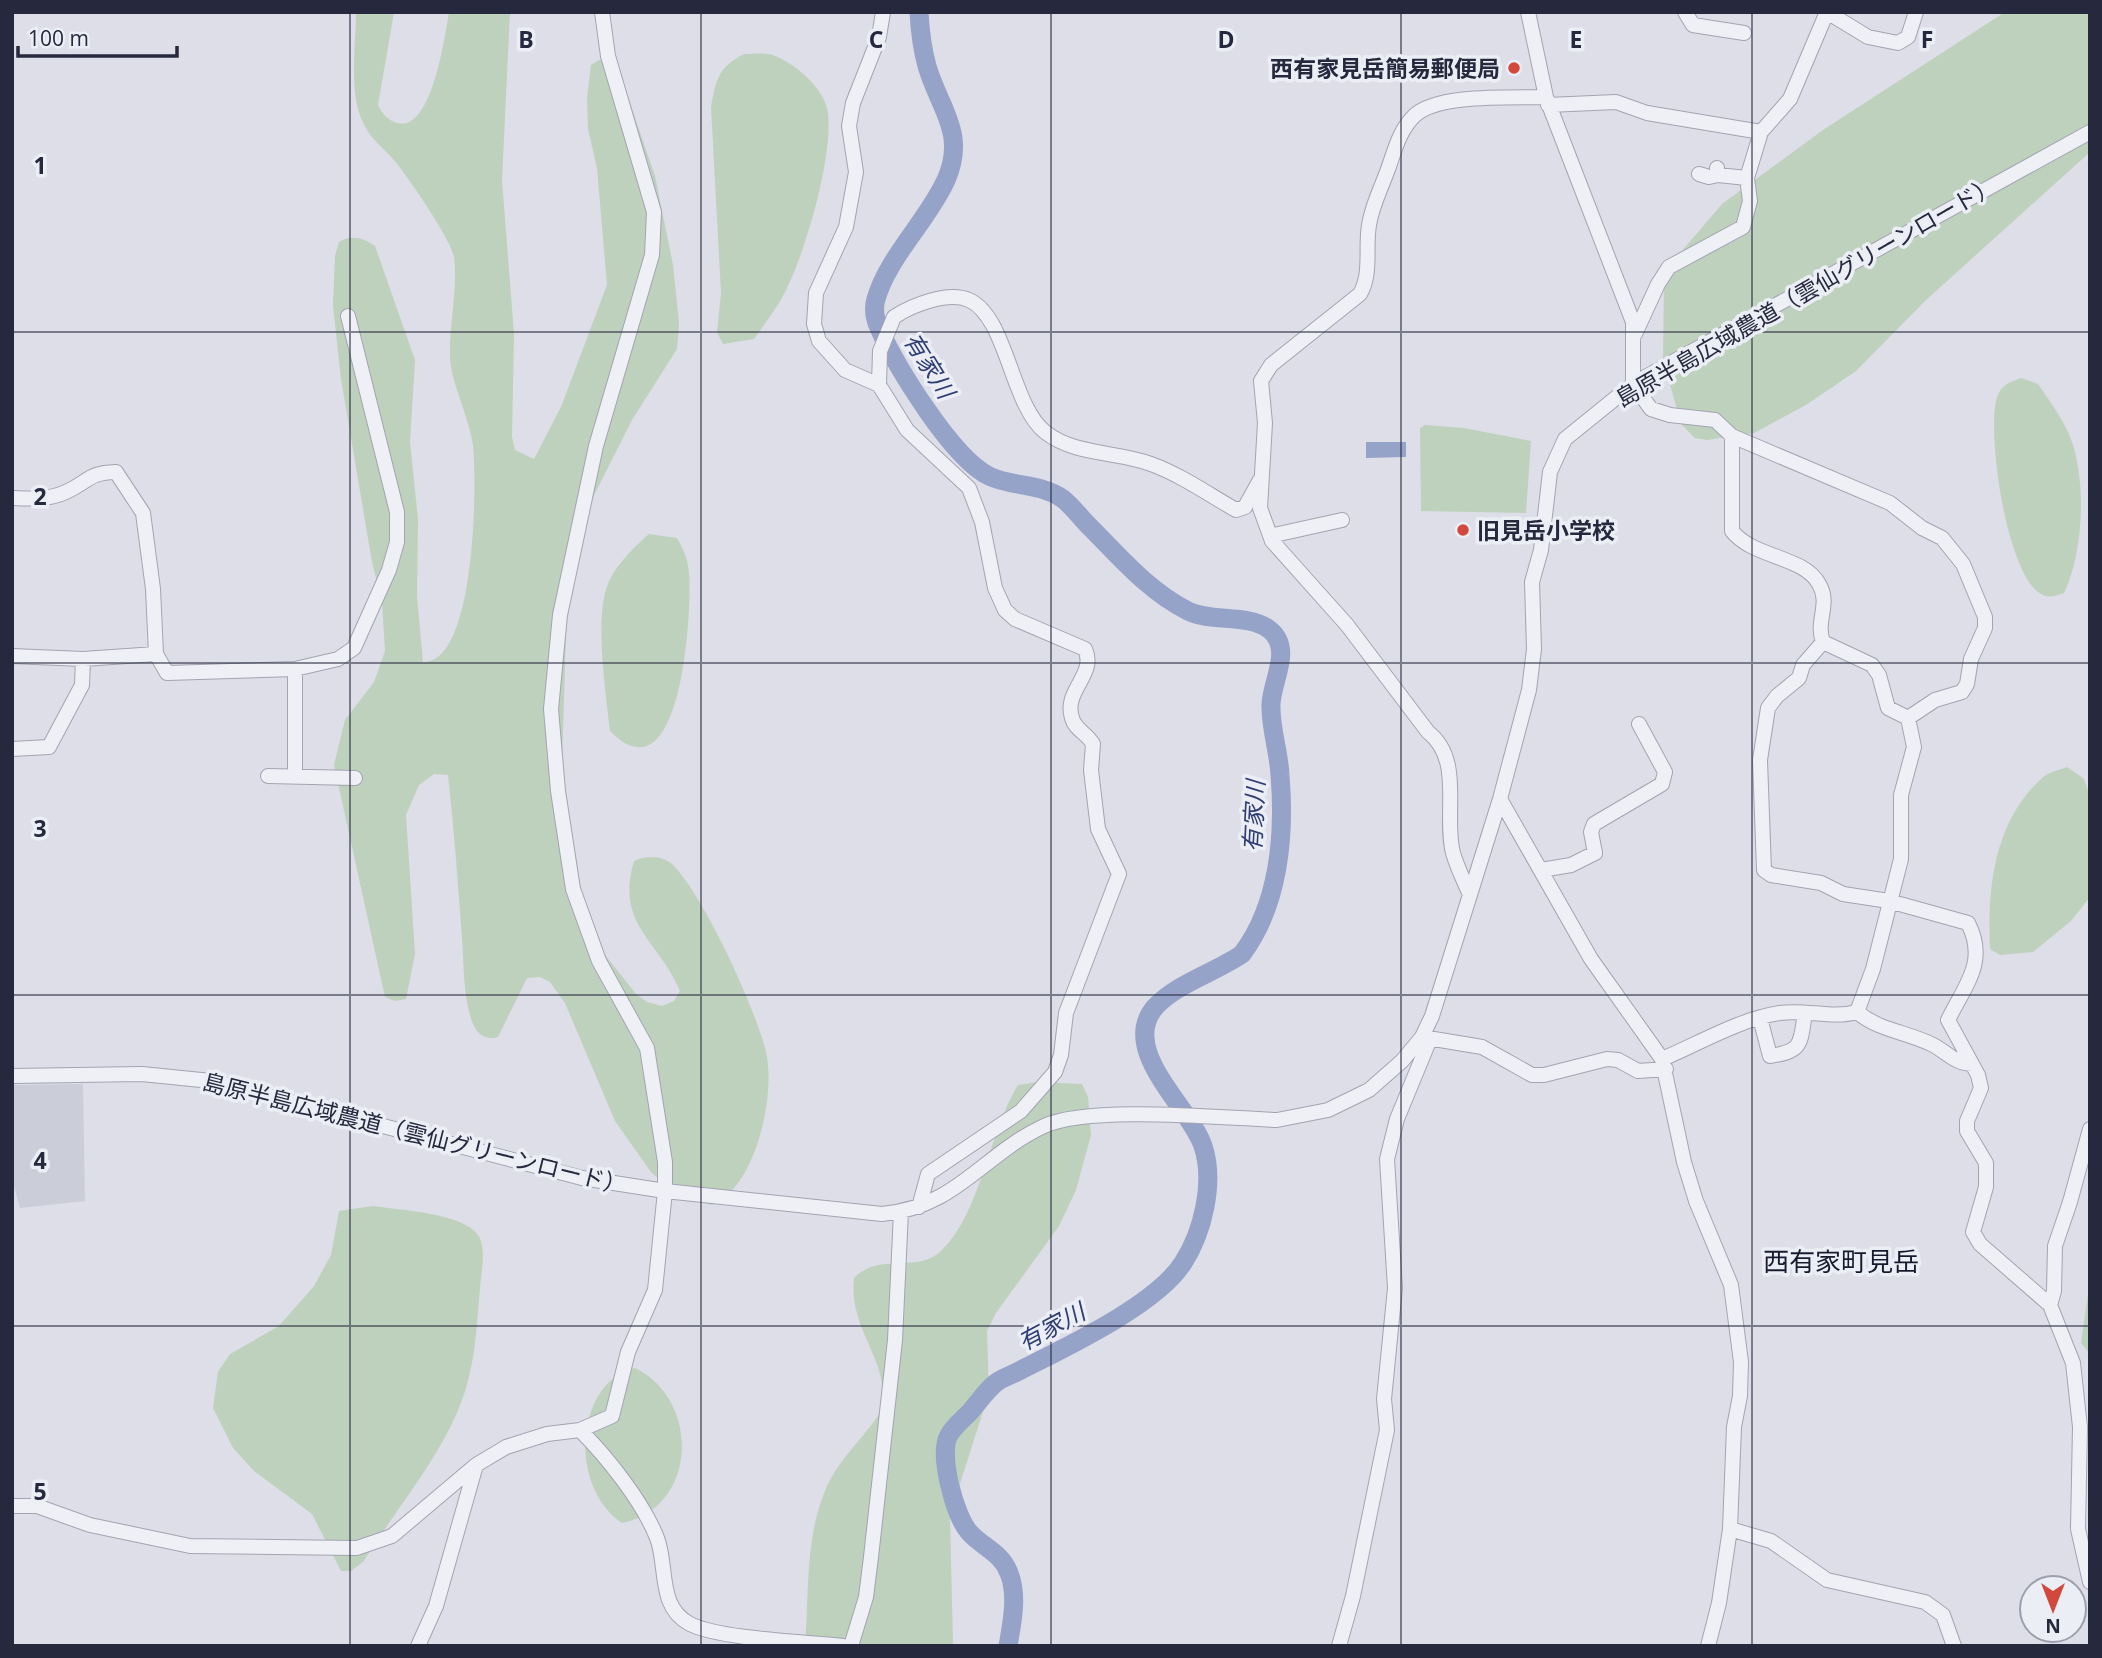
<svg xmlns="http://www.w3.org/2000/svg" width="2102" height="1658" font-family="'Open Sans','Noto Sans JP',sans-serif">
  <rect width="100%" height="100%" fill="#dddee7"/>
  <!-- built -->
  <path fill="#cbcdd9" d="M83 1084 85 1201 20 1208 12 1179V1085Z"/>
  <!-- green -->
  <path fill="#bed1bd" d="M356 12H394L378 105C382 113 387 120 397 123 432 133 445 35 449 12H510L502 180 514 334 512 437 515 450 534 459 561 407 607 285 597 168 588 129 587 98 591 65 599 60 610 62 631 106 655 176 673 265 679 323 677 349 632 420 573 537 568 570 562 764 568 844 585 907 605 955 636 994 647 1002 662 1006 674 1001 680 991C659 940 615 925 634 861 647 855 664 855 674 866 705 899 755 1007 766 1052 776 1095 756 1187 712 1205L680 1197 651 1172 615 1121 565 1003 550 982 540 977 527 978 498 1037C487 1040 478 1036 473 1024 463 999 464 965 462 938 458 884 454 829 448 775L434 774 419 785 406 815 415 954 406 999 395 1001 385 997 334 765 345 720 374 682 385 651 382 602 372 562 341 379 333 306 335 256 339 242C351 234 364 238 375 246L415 360 410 442 418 519 417 597 423 662C476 664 477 483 473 445 469 417 451 382 450 358 449 326 458 288 454 257 451 239 406 174 393 159 378 142 371 141 361 118 349 87 356 44 356 12Z
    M2005 12H2090V152L1925 301 1856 371 1806 405 1754 433 1707 440 1695 438 1681 424 1663 359 1664 284 1676 258 1722 204 1823 130Z
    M744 54C753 54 767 52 775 56 797 65 825 89 828 113 833 157 806 250 786 290 778 307 765 323 754 339L723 344 717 332 721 293 711 107C716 80 718 67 744 54Z
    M2021 378 2038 384C2051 403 2066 423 2073 445 2086 487 2083 554 2064 593 2056 596 2050 598 2043 595 2007 580 1986 432 1997 397 2001 385 2010 382 2021 378Z
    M1425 425 1464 428 1531 441 1526 513 1421 511 1420 428Z
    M649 534 677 538C684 550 688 560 689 574 692 610 682 804 610 731 606 694 594 617 608 584 615 566 634 547 649 534Z
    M2067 767 2084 779 2090 796V897L2071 921 2033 952 2000 955 1990 949C1987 889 1994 821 2042 778 2048 772 2059 770 2067 767Z
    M1038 1082 1082 1084 1088 1097 1091 1135 1076 1190 1059 1226 996 1313 987 1331 989 1393 950 1515 953 1646H805C809 1595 805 1538 825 1491 836 1463 861 1440 878 1416 898 1368 847 1332 854 1278 881 1251 917 1275 942 1250 981 1212 989 1132 1018 1085Z
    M373 1206C398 1210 463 1213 478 1235 487 1248 481 1273 480 1288 477 1321 476 1355 466 1388 447 1451 398 1505 364 1561L351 1571H341L312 1514 254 1471 233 1448 213 1408 218 1372 230 1354 279 1326 314 1286 331 1255 339 1211Z
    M2090 1280V1354L2081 1343Z
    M635 1368C700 1399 699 1507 622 1523 579 1494 573 1420 608 1383 617 1375 623 1369 635 1368Z"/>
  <!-- water -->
  <path fill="#96a3c9" d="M1366 442H1406V457L1366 458Z"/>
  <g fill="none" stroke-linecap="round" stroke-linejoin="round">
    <!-- river -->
    <path stroke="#96a3c9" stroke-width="19" d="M919 12C920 31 922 48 927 66 939 108 967 133 946 180 928 220 888 257 876 299 873 309 875 319 879 328 896 366 952 458 989 476 1011 487 1041 483 1063 499 1072 506 1080 517 1088 525 1119 556 1148 591 1188 611 1212 623 1248 613 1270 630 1293 649 1272 680 1271 704 1270 727 1279 752 1280 775 1285 835 1279 905 1242 954 1216 972 1178 983 1156 1006 1117 1049 1190 1107 1203 1146 1215 1182 1203 1232 1183 1263 1156 1305 1066 1347 1021 1370 1014 1374 1004 1377 997 1382 987 1389 978 1403 969 1413 962 1420 952 1428 948 1437 939 1457 955 1516 969 1532 982 1547 1001 1552 1009 1573 1018 1595 1012 1623 1008 1646"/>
    <defs>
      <path id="minor" d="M883 12 879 37 853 103 849 126 856 172 846 227 816 293 814 324 819 341 845 370 879 385 907 430 969 488 982 522 995 588 1005 610 1015 619 1085 649C1097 675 1063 690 1072 718 1075 730 1087 733 1093 744L1091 770 1098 829 1119 874 1066 1013 1061 1055 1055 1072 1021 1111 928 1174 919 1207
        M1528 12 1546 97 1633 322V384L1651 409 1670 415 1715 420 1732 436 1890 503 1922 528 1942 538 1963 564 1985 617V628L1971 659 1967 684 1962 692 1935 700 1908 718
        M1685 12 1693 25 1744 33
        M1827 12 1868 37 1898 43 1908 37 1916 12
        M1548 105 1616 102 1647 113 1761 132 1790 99 1827 12
        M1717 168 1718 175 1747 178
        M1699 174 1709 177 1718 175
        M1635 334 1658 284 1669 267 1743 227 1750 201 1747 178 1761 132
        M879 385 880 351 894 317C912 305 948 291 969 300 1007 317 1011 405 1045 432 1076 456 1117 451 1151 464 1181 475 1208 494 1236 510L1245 507 1260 480
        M12 498C31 499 48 500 66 492 90 481 87 473 116 472L143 513 153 589 156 654 167 673 295 669 338 659 354 648 389 570 397 542V512L348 316
        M1270 536 1342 520
        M1823 642 1803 665 1799 678 1777 696 1768 708 1760 760 1764 870 1771 875 1821 883 1843 894 1889 901 1957 920 1968 923C1988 962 1965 985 1948 1020L1978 1075 1981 1088 1967 1121V1131L1986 1163V1187L1973 1232 1980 1244 2050 1305 2073 1363 2080 1427 2078 1529 2090 1582
        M12 656 83 659 156 654
        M295 669V775
        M12 749 49 747 82 685 83 659
        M268 776 355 778
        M1500 799 1591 959 1662 1059 1684 1162 1696 1201 1731 1285 1741 1362 1740 1396 1734 1427 1730 1529 1719 1603 1708 1646
        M1541 870 1571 865 1595 853 1591 832 1594 824 1662 784 1665 772 1639 724
        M1470 895C1464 881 1457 867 1453 853 1443 814 1464 760 1428 732L1347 625 1272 541 1260 508 1265 423 1261 381 1271 365 1360 294C1372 273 1365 249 1369 225 1372 205 1381 189 1388 169 1395 150 1399 131 1414 116 1437 93 1514 98 1546 97
        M1857 1012C1880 1031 1908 1032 1933 1045 1948 1053 1954 1063 1972 1064
        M1760 1018 1770 1056C1803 1051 1800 1044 1805 1013
        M1422 1037 1482 1047 1532 1075H1544L1607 1059 1618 1060 1638 1071 1666 1069
        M1662 1059C1700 1043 1740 1019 1780 1013 1806 1009 1832 1019 1857 1012L1873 969 1901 859V795L1914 747 1908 718 1888 708 1879 675 1872 665 1823 642C1815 621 1831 604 1819 584 1804 556 1753 558 1732 531V436
        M12 1076 142 1074 211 1081 582 1178 665 1191 882 1214C957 1207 982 1155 1044 1126 1090 1105 1222 1118 1277 1120L1328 1110 1369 1090 1402 1061 1422 1037 1432 1016 1500 799 1529 690 1534 649 1532 582 1541 550 1550 472 1565 439 1633 384 2090 132
        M2050 1305 2054 1291 2055 1246 2070 1202 2090 1129
        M580 1430C607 1457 643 1502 657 1538 668 1566 657 1607 690 1624 720 1639 806 1642 843 1646
        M12 1506H37L90 1525 190 1546 357 1548 392 1536 476 1465 506 1447 547 1434 580 1430 612 1416 628 1352 655 1290 665 1191V1162L647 1048 599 961 573 889 558 791 551 709 560 615 596 446 652 255 654 212 608 56 602 12
        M1730 1529 1771 1541 1827 1580 1925 1602 1943 1615 1954 1646
        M418 1646 436 1606 476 1465
        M851 1646 866 1597 871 1557 895 1340 901 1212
        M1339 1646 1353 1596 1387 1430 1384 1399 1395 1288 1387 1159 1397 1119 1430 1039"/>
    </defs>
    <!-- minor casing -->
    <use href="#minor" stroke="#a2a4b1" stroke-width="16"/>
    <!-- minor -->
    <use href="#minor" stroke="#eff0f5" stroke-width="14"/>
  </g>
  <!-- grid -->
  <path fill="none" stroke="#26293e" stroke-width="2" stroke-opacity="0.55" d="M350 12V1646M701 12V1646M1051 12V1646M1401 12V1646M1752 12V1646M12 332H2090M12 663H2090M12 995H2090M12 1326H2090"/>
  <!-- markers -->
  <g fill="#d2483c" stroke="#eceef5" stroke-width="2.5">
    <circle cx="1514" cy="68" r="7"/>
    <circle cx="1463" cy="530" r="7"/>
  </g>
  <g text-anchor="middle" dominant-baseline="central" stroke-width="7" stroke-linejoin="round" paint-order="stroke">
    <!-- poi labels -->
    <g font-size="23" font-weight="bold" fill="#26293e" stroke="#eceef5" text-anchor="end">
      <text x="1500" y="68">西有家見岳簡易郵便局</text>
      <text x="1477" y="530" text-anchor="start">旧見岳小学校</text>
    </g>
    <!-- street labels -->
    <g font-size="23" fill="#26293e" stroke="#eceef5">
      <text transform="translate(1806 291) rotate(-30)">島原半島広域農道（雲仙グリーンロード）</text>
      <text transform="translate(415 1133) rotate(14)">島原半島広域農道（雲仙グリーンロード）</text>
    </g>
    <!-- water labels -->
    <g font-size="24" font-style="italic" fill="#2f3d73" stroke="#eceef5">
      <text transform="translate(930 365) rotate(58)">有家川</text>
      <text transform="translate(1253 816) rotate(-87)">有家川</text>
      <text transform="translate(1051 1326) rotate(-28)">有家川</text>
    </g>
    <!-- quarter labels -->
    <g font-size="26" fill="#181b2f" stroke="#eceef5">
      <text x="1841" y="1261">西有家町見岳</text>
    </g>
  </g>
  <g font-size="23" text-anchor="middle" font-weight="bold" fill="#26293e" stroke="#eceef5" stroke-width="7" stroke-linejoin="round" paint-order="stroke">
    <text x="526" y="48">B</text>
    <text x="876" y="48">C</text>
    <text x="1226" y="48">D</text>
    <text x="1576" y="48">E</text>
    <text x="1927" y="48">F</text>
    <text x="40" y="174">1</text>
    <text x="40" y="505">2</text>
    <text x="40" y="837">3</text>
    <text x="40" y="1169">4</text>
    <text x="40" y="1500">5</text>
  </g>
  <!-- border -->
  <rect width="2102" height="1658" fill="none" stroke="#26293e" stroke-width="28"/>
  <!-- north arrow -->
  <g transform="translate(2053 1609) rotate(180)"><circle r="33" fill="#eceef5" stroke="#9d9fac" stroke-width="2"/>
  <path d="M0-5L12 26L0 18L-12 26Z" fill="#d2483c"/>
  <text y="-10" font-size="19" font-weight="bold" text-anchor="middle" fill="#26293e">N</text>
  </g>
  <!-- scale -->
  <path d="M18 46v10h159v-10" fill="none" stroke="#26293e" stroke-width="3.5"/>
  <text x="28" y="46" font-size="21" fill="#26293e" stroke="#eceef5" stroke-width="5" paint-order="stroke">100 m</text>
</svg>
